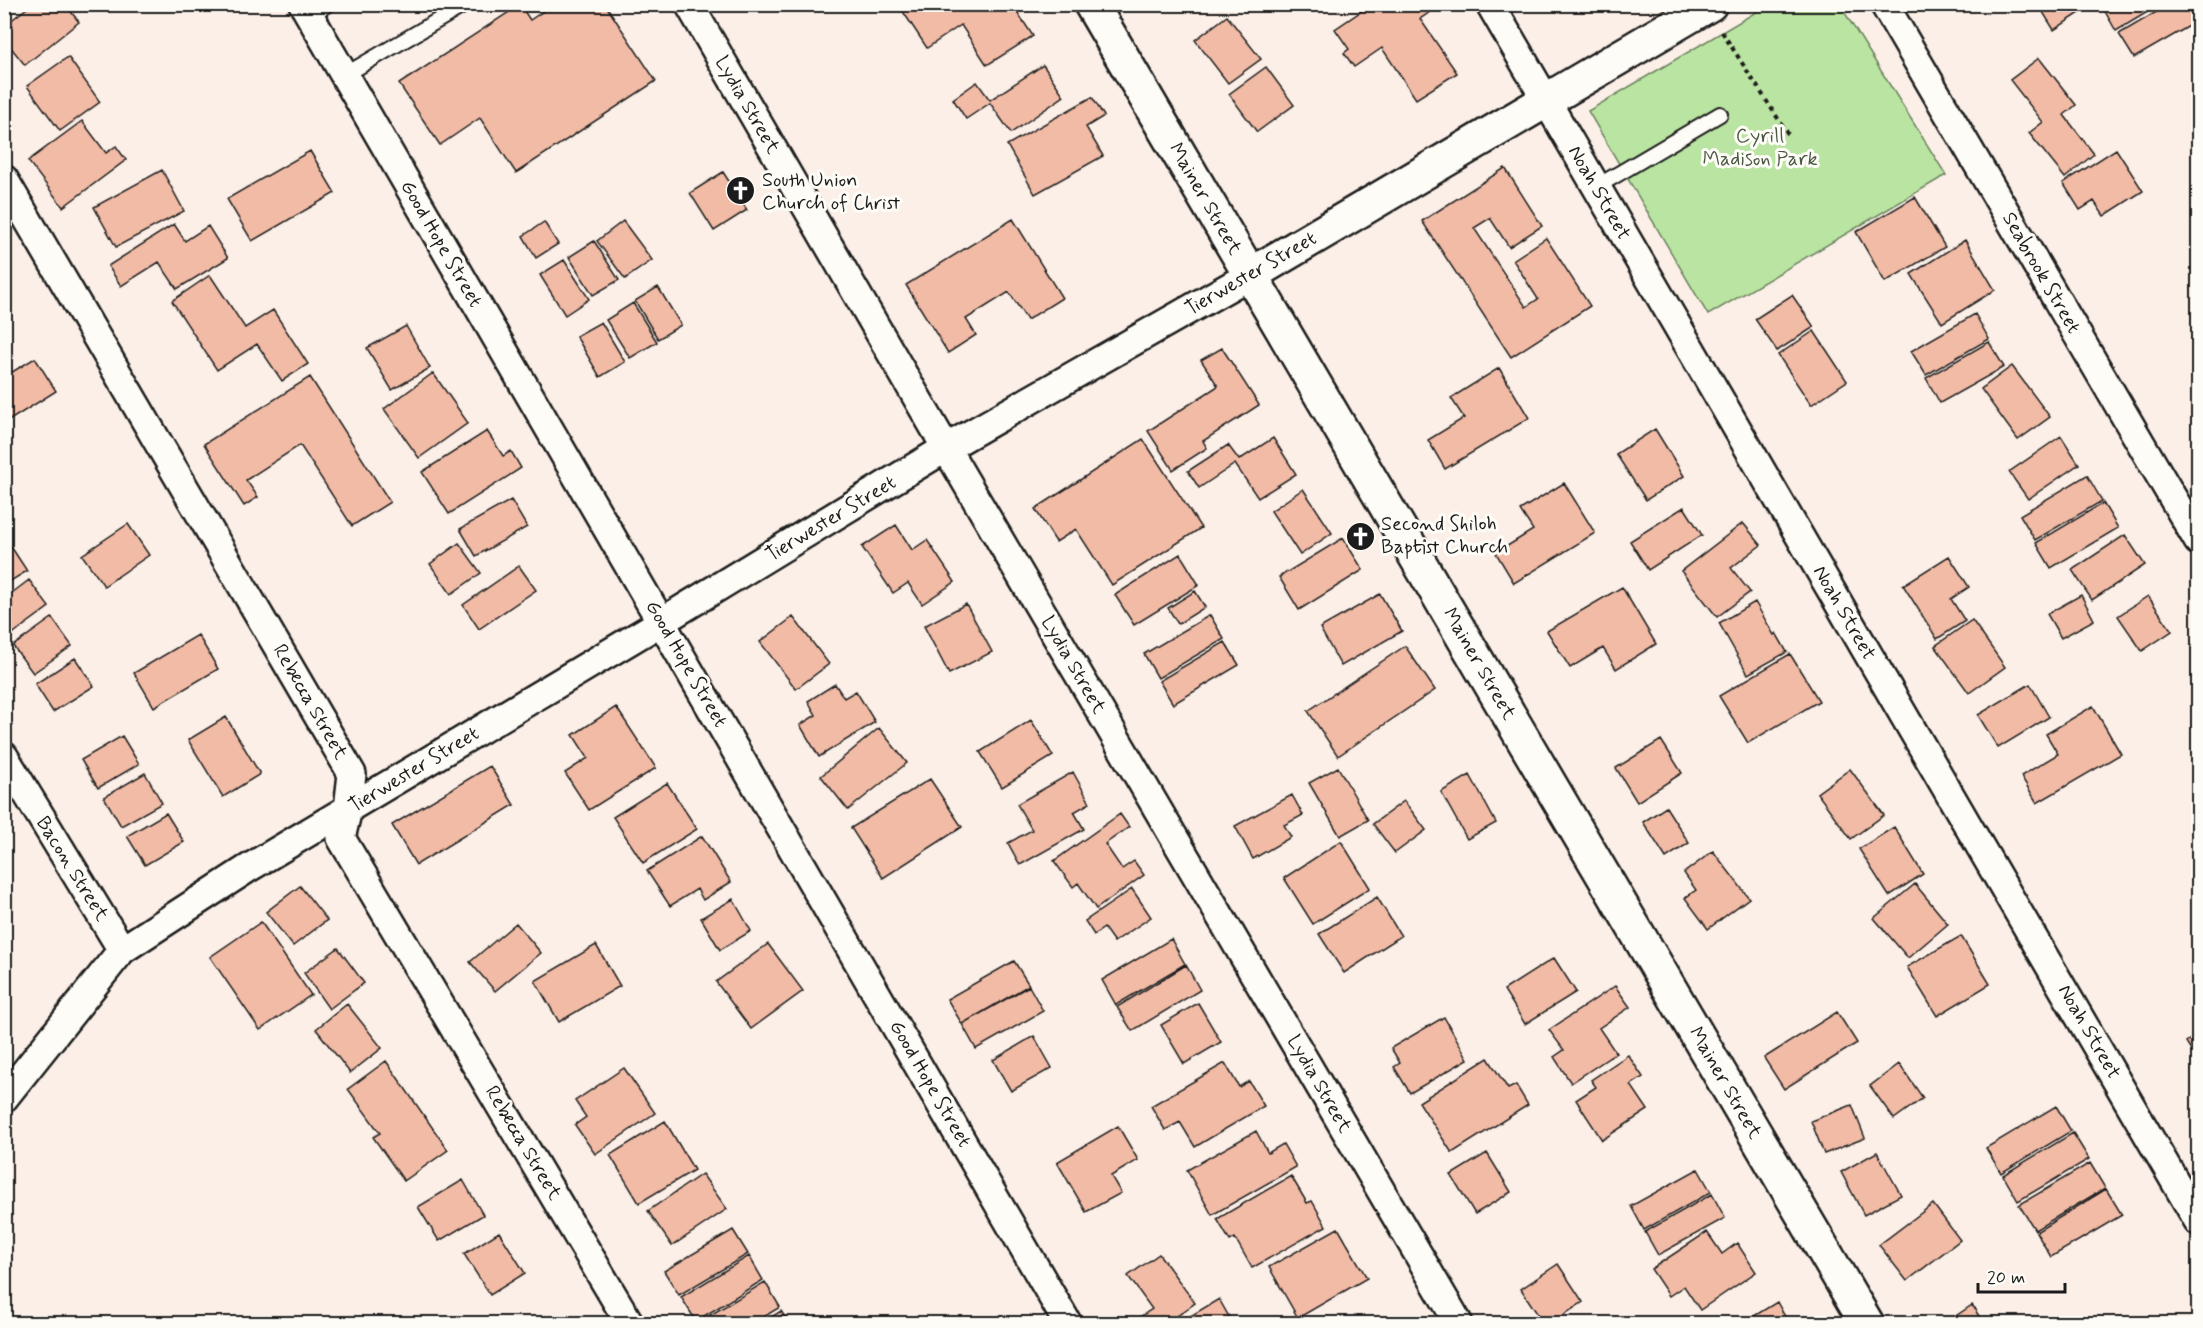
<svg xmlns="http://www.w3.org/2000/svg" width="2203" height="1328" font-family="Mynerve,sans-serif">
  <rect width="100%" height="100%" fill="#fbefe7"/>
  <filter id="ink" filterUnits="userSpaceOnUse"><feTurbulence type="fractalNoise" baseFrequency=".0167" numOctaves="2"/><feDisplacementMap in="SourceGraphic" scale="12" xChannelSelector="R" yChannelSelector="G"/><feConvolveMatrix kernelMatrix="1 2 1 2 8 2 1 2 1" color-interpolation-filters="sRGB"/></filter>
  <g filter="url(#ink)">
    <!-- green -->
    <path fill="#bae4a1" stroke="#6b805e" stroke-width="1.5" d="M1768 5H1840L1946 175 1708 315 1588 111Z"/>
    <!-- building -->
    <path fill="#f2bba6" stroke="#1c1c1c" stroke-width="1.5" d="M32 4H65L79 22 25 65 4 39V26Z
      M554 4H605L656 81 516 173 480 118 440 145 399 84 520 5 530 20Z
      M898 4H1012L1033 36 987 65 961 25 927 48Z
      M1372 4H1425L1430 12 1420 19 1457 73 1416 99 1382 48 1354 67 1344 53 1349 49 1335 29Z
      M2038 4H2079L2083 11 2054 30Z
      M2103 4H2161L2116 31 2102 6Z
      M2170 4H2198V21L2134 58 2119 34Z
      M1227 16 1261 59 1228 83 1195 40Z
      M68 57 100 102 60 131 27 86Z
      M2039 58 2076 105 2064 115 2094 154 2065 178 2029 133 2043 122 2010 80Z
      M1043 65 1064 96 1011 133 990 103 966 119 953 99 977 82 990 100Z
      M1266 67 1294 105 1257 132 1229 94Z
      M1092 97 1104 116 1086 127 1103 156 1035 194 1007 145Z
      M82 121 106 153 116 146 126 160 63 207 28 161Z
      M2116 149 2143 191 2104 216 2094 201 2080 210 2063 183Z
      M310 151 335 193 252 241 227 199Z
      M1505 168 1542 226 1509 247 1490 218 1474 228 1526 307 1538 299 1513 260 1546 238 1590 306 1511 357 1422 221Z
      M162 170 184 211 116 247 94 207Z
      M723 172 747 210 714 231 690 193Z
      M1915 197 1945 247 1885 282 1856 232Z
      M1013 219 1062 298 1027 320 1009 292 966 319 976 335 948 353 906 285Z
      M623 221 652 260 625 279 597 241Z
      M544 222 558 244 536 258 523 236Z
      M174 224 185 241 208 226 228 258 177 289 159 262 121 286 108 266Z
      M1965 240 1995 290 1942 323 1911 274Z
      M594 241 619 280 593 295 569 257Z
      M564 260 589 299 565 315 540 275Z
      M210 275 245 328 273 310 308 364 282 381 257 344 217 370 172 301Z
      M658 287 681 325 658 339 635 301Z
      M1792 295 1814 327 1777 351 1755 319Z
      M633 303 657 342 630 358 606 320Z
      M1975 314 1989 339 1926 375 1911 351Z
      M601 322 625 362 600 377 576 336Z
      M406 326 430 368 392 390 367 348Z
      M1814 331 1847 381 1811 405 1778 355Z
      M1989 342 2004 367 1940 403 1926 378Z
      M1222 348 1259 405 1203 441 1207 448 1173 470 1148 431 1218 386 1201 360Z
      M35 358 56 391 10 420 4 412V377Z
      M2012 366 2050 417 2018 440 1981 389Z
      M1499 368 1529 418 1445 469 1428 440 1464 418 1451 398Z
      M433 373 468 423 419 458 384 409Z
      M310 377 390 502 352 526 300 445 246 480 258 497 244 506 204 444Z
      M1655 429 1684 476 1646 500 1616 454Z
      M487 431 503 456 511 451 521 468 449 514 422 472Z
      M2061 436 2079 464 2028 499 2009 472Z
      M1273 438 1296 474 1258 498 1235 464 1199 488 1188 471 1228 445 1239 460Z
      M1143 439 1201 528 1112 585 1076 529 1056 542 1035 509Z
      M2087 475 2102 501 2035 540 2020 515Z
      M1564 483 1595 533 1514 583 1496 553 1533 530 1520 510Z
      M1303 489 1332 533 1300 555 1271 511Z
      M511 500 527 527 476 556 460 529Z
      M2103 503 2118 528 2051 568 2036 543Z
      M1684 507 1702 535 1648 570 1630 541Z
      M1743 523 1761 545 1731 568 1750 592 1717 617 1681 571Z
      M128 524 149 555 104 586 82 555Z
      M896 525 912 550 927 540 955 582 922 604 908 583 893 593 862 547Z
      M2125 535 2145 565 2092 600 2072 570Z
      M1343 538 1363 570 1299 610 1279 577Z
      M8 542 27 571 4 585V544Z
      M459 543 481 573 451 594 430 564Z
      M1180 554 1199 585 1134 625 1115 595Z
      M1949 556 1969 587 1951 599 1965 621 1937 639 1903 585Z
      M519 566 536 590 479 629 463 605Z
      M29 580 49 607 11 635 4 626V599Z
      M1622 587 1656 644 1616 669 1603 648 1570 668 1547 631Z
      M1195 591 1205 607 1178 624 1168 608Z
      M1380 594 1402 631 1341 666 1320 628Z
      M2081 595 2094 620 2061 638 2047 614Z
      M2148 596 2172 631 2142 651 2118 616Z
      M1755 602 1774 635 1776 633 1787 652 1748 674 1719 623Z
      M966 604 992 652 949 674 924 626Z
      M1210 615 1224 639 1158 678 1144 654Z
      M793 617 829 664 796 689 760 642Z
      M52 618 72 646 33 673 13 646Z
      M1972 620 2005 667 1969 693 1935 646Z
      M198 635 218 669 154 707 134 673Z
      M1225 642 1239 665 1173 704 1159 681Z
      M1405 646 1435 690 1338 756 1308 711Z
      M1790 654 1819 701 1748 743 1719 696Z
      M75 658 94 686 53 712 35 684Z
      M835 684 844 698 856 691 875 722 819 757 800 725 816 715 808 701Z
      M2030 684 2049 717 1998 748 1978 715Z
      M2093 706 2121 754 2037 803 2021 776 2058 754 2046 734Z
      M616 707 656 768 589 810 565 773 588 758 573 735Z
      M226 717 260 774 223 797 188 740Z
      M1031 720 1053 756 1002 787 980 752Z
      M879 728 907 763 848 810 821 776Z
      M122 736 139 764 98 788 81 760Z
      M1661 740 1682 773 1637 802 1616 768Z
      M490 766 514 805 416 865 392 825Z
      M1338 767 1368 820 1340 836 1309 783Z
      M1850 769 1884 815 1851 839 1817 793Z
      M1073 772 1090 803 1074 812 1084 829 1020 865 1008 843 1032 830 1017 804Z
      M145 773 162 803 121 826 104 797Z
      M1470 775 1496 823 1467 839 1441 792Z
      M930 779 962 827 883 878 851 828Z
      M667 783 697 829 643 863 613 817Z
      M1292 795 1303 815 1284 825 1291 837 1253 859 1235 826Z
      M1404 801 1426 830 1395 853 1373 824Z
      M1666 807 1689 843 1666 858 1643 822Z
      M166 813 184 842 145 865 127 836Z
      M1120 814 1129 827 1105 844 1122 869 1134 861 1144 875 1096 909 1078 883 1073 887 1054 861Z
      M1894 827 1923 874 1889 896 1859 849Z
      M702 836 731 882 703 900 697 889 670 906 647 871Z
      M1341 841 1370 888 1313 924 1284 878Z
      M1713 851 1749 898 1708 929 1685 898 1696 890 1684 873Z
      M1915 884 1948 924 1908 958 1874 918Z
      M300 886 327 920 293 946 266 912Z
      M1132 889 1151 917 1114 942 1104 928 1094 935 1085 921Z
      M1377 897 1401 936 1344 973 1319 934Z
      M733 899 751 931 720 950 701 918Z
      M261 922 311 995 260 1030 210 957Z
      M516 923 541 953 495 991 470 962Z
      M1961 936 1990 984 1937 1016 1907 967Z
      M1171 939 1185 964 1116 1005 1102 980Z
      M768 944 803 991 751 1029 716 982Z
      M596 945 620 986 559 1022 535 981Z
      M338 948 364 983 329 1009 304 973Z
      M1554 958 1576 992 1525 1024 1504 990Z
      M1014 961 1029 985 962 1024 947 999Z
      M1186 965 1200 990 1132 1031 1117 1007Z
      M1029 986 1043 1011 976 1049 962 1024Z
      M1615 986 1630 1007 1599 1028 1616 1053 1571 1083 1554 1057 1564 1050 1549 1030Z
      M1198 1003 1221 1042 1184 1064 1161 1025Z
      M347 1004 382 1048 350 1073 316 1029Z
      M1837 1012 1857 1043 1784 1089 1764 1058Z
      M1444 1017 1468 1059 1410 1093 1394 1067 1400 1063 1391 1048Z
      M2198 1034V1061L2186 1042Z
      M1034 1036 1052 1068 1011 1091 993 1060Z
      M1628 1055 1643 1077 1631 1085 1648 1110 1602 1140 1576 1100 1596 1087 1591 1080Z
      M1488 1058 1508 1089 1516 1085 1528 1105 1452 1153 1419 1102Z
      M386 1061 448 1150 404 1181 373 1137 380 1133 348 1089Z
      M1225 1063 1239 1087 1249 1081 1264 1106 1195 1147 1180 1122 1165 1130 1151 1106Z
      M1899 1064 1923 1098 1894 1119 1870 1086Z
      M624 1068 655 1113 595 1154 575 1125 586 1117 575 1101Z
      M1852 1105 1865 1138 1824 1154 1811 1121Z
      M2056 1106 2071 1131 2001 1173 1986 1148Z
      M665 1121 694 1170 639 1203 610 1155Z
      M1118 1126 1138 1160 1111 1176 1121 1193 1086 1212 1057 1162Z
      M1256 1131 1268 1153 1283 1144 1296 1167 1212 1215 1187 1170Z
      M2073 1133 2089 1159 2018 1201 2003 1175Z
      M1877 1152 1901 1195 1864 1215 1841 1172Z
      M1487 1153 1511 1192 1475 1214 1451 1175Z
      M2090 1163 2105 1188 2035 1230 2019 1205Z
      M1698 1169 1711 1192 1644 1230 1631 1206Z
      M702 1174 727 1209 672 1246 648 1211Z
      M1291 1176 1307 1203 1312 1201 1326 1226 1252 1268 1235 1238 1230 1241 1217 1219Z
      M463 1180 483 1215 439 1241 418 1207Z
      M2106 1189 2122 1215 2051 1257 2036 1232Z
      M1712 1194 1725 1218 1658 1255 1645 1232Z
      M1933 1204 1960 1240 1907 1281 1879 1245Z
      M1338 1228 1367 1278 1298 1318 1269 1267Z
      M733 1230 748 1254 679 1295 664 1271Z
      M499 1232 525 1273 490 1295 464 1254Z
      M1707 1232 1722 1254 1737 1243 1756 1272 1700 1310 1684 1286 1669 1296 1651 1269Z
      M1159 1254 1195 1303 1166 1324H1145L1140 1317 1152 1309 1128 1276Z
      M749 1256 763 1280 696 1321 681 1297Z
      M1558 1264 1583 1302 1550 1324H1544L1521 1289Z
      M765 1282 780 1307 752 1324 697 1323Z
      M1219 1299 1233 1324H1177Z
      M1777 1302 1789 1324H1741Z
      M1972 1305 1984 1324H1944Z
      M781 1311 789 1324H760Z"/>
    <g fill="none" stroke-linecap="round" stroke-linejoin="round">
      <defs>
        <path id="lane" d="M309 16 328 4
          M343 76 466 4
          M1596 187 1720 114"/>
        <path id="street" d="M303 4 1068 1324
          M689 4 946 448 1459 1324
          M1490 4 2198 1221
          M1884 4 2198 541
          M4 179 352 774 348 809 341 838 630 1324
          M4 756 122 950
          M4 1098 122 950 247 869 661 622 946 448 1250 275"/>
        <path id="secondary" d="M1091 4 1867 1324
          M1250 275 1710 4"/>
      </defs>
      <!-- lane casing -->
      <use href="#lane" stroke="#1c1c1c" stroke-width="18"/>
      <!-- street casing -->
      <use href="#street" stroke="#1c1c1c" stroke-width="32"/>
      <!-- secondary casing -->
      <use href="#secondary" stroke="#1c1c1c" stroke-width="38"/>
      <!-- path -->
      <path stroke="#1c1c1c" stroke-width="4" stroke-dasharray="4.5 4.5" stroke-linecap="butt" d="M1722 32 1790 137"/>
      <!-- lane -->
      <use href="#lane" stroke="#fdfcf7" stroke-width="14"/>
      <!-- street -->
      <use href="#street" stroke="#fdfcf7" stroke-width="27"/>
      <!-- secondary -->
      <use href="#secondary" stroke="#fdfcf7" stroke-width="33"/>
    </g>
  </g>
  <!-- icons -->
  <defs>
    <symbol id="church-disc" viewBox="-11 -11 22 22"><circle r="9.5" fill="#1c1c1c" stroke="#fdfcf7"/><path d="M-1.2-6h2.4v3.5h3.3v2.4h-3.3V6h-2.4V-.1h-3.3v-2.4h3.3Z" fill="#fff"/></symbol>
  </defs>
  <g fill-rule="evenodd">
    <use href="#church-disc" x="724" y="174" width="33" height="33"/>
    <use href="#church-disc" x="1344" y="520" width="33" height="33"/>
  </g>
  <g text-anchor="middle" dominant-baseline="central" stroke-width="6" stroke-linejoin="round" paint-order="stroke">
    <!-- street labels -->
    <g font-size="20" fill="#1c1c1c" stroke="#fdfcf7">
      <text transform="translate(747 105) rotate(60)">Lydia Street</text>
      <text transform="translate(1599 193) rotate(60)">Noah Street</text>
      <text transform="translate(1205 199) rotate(60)">Mainer Street</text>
      <text transform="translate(441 244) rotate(60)">Good Hope Street</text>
      <text transform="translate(2041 273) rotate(60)">Seabrook Street</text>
      <text transform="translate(1251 274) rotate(-30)">Tierwester Street</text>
      <text transform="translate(831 519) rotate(-31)">Tierwester Street</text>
      <text transform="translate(1844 613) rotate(60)">Noah Street</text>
      <text transform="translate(686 664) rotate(60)">Good Hope Street</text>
      <text transform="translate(1479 664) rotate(60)">Mainer Street</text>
      <text transform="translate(1073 665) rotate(60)">Lydia Street</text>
      <text transform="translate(310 702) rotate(60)">Rebecca Street</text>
      <text transform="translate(414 770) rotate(-31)">Tierwester Street</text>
      <text transform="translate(72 869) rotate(58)">Bacon Street</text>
      <text transform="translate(2089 1032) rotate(60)">Noah Street</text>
      <text transform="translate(1725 1083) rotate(60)">Mainer Street</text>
      <text transform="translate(930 1084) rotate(60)">Good Hope Street</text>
      <text transform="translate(1319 1084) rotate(60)">Lydia Street</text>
      <text transform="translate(523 1143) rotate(59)">Rebecca Street</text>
    </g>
    <!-- park labels -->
    <g font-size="20" fill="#4b5844" stroke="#fdfcf7">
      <text x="1760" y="136">Cyrill<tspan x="1760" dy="23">Madison Park</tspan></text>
    </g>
    <!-- poi labels -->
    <g font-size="20" fill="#1c1c1c" stroke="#fdfcf7" text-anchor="start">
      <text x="762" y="180">South Union<tspan x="762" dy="23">Church of Christ</tspan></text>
      <text x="1381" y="524">Second Shiloh<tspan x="1381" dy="23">Baptist Church</tspan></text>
    </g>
  </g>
  <!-- margin -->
  <rect width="2203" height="1328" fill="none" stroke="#fdfcf7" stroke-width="24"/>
  <rect x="12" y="12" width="2179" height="1304" fill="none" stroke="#1c1c1c" stroke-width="2" filter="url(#ink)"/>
  <!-- scale -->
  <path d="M1978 1283v9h87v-9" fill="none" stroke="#1c1c1c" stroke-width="3"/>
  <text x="1987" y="1283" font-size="18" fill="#1c1c1c" stroke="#fdfcf7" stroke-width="4.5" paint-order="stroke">20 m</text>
</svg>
